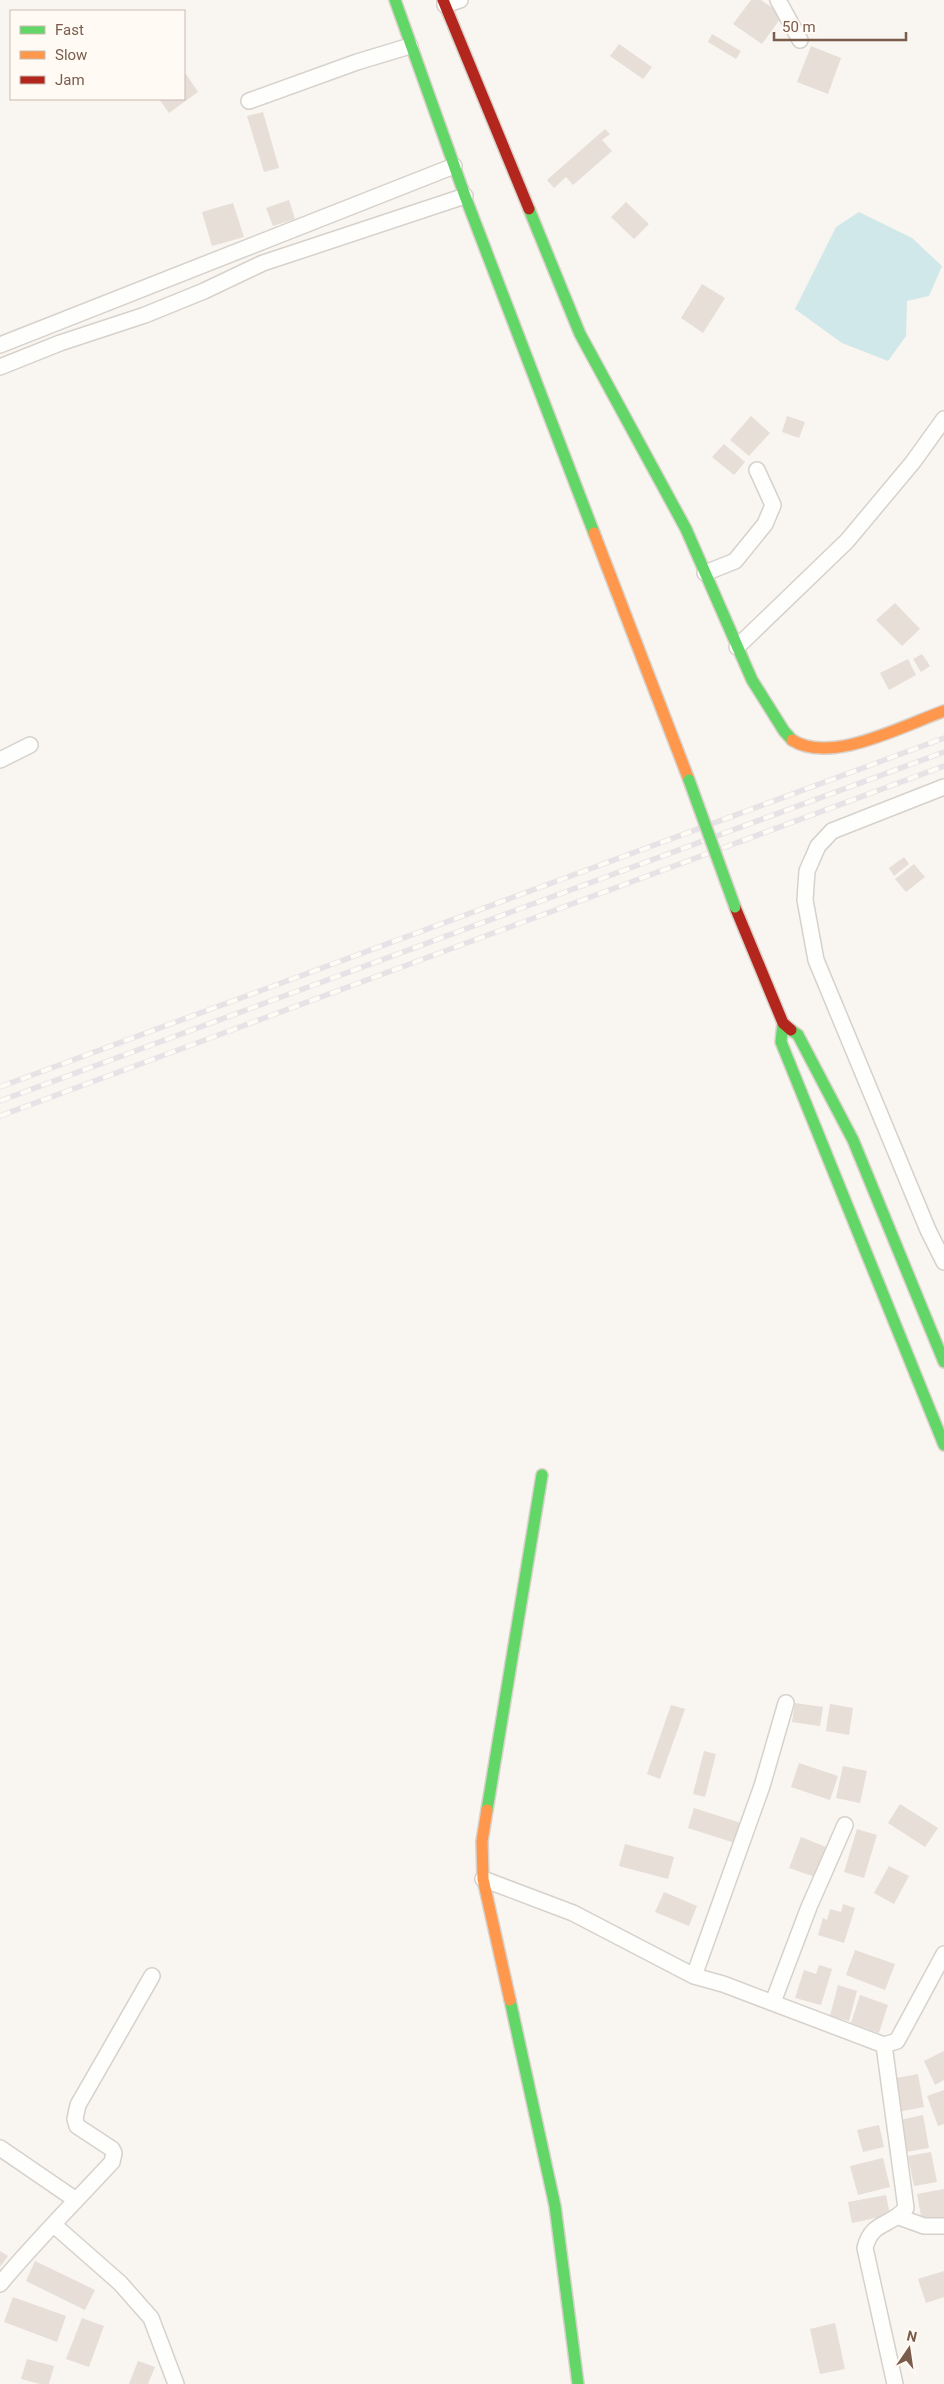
<svg xmlns="http://www.w3.org/2000/svg" width="944" height="2384" font-family="Roboto,sans-serif">
  <rect width="100%" height="100%" fill="#f9f5f0"/>
  <!-- water -->
  <path fill="#d0e8ea" d="M859 212 912 238 942 266 929 296 907 301 906 336 888 361 842 343 795 309 836 227Z"/>
  <!-- building -->
  <path fill="#e6ded7" d="M751 0H761L783 15 762 44 733 24Z
    M712 34 741 51 736 59 708 42Z
    M619 44 652 67 643 79 610 56Z
    M811 46 841 58 828 94 797 82Z
    M186 74 198 92 169 113 159 99H184V76Z
    M263 112 279 168 264 172 247 116Z
    M605 129 610 134 602 140 612 151 573 185 566 177 554 188 547 180Z
    M289 200 295 219 273 226 266 208Z
    M626 202 649 224 634 239 611 217Z
    M233 203 244 237 212 246 202 212Z
    M702 284 725 298 703 333 681 318Z
    M751 416 770 433 749 456 730 440Z
    M787 416 805 422 799 438 782 432Z
    M724 444 745 462 734 475 712 457Z
    M895 603 920 629 902 646 876 620Z
    M922 654 930 666 921 672 913 659Z
    M908 659 916 675 889 690 880 673Z
    M904 857 909 864 894 876 889 868Z
    M914 864 925 877 906 892 895 879Z
    M795 1703 823 1707 820 1726 792 1722Z
    M830 1704 853 1708 849 1735 826 1731Z
    M671 1705 685 1709 660 1779 647 1774Z
    M704 1751 716 1754 705 1797 693 1794Z
    M799 1763 838 1776 830 1800 791 1787Z
    M843 1766 867 1771 860 1803 836 1798Z
    M900 1804 938 1828 925 1847 888 1823Z
    M694 1808 741 1823 735 1843 688 1828Z
    M857 1829 877 1835 864 1878 844 1872Z
    M801 1837 826 1847 815 1877 789 1868Z
    M625 1844 674 1857 668 1879 619 1866Z
    M889 1866 909 1876 894 1904 874 1893Z
    M664 1892 697 1906 689 1926 655 1912Z
    M843 1904 855 1908 844 1943 818 1935 823 1918 827 1920 830 1909 841 1912Z
    M855 1950 895 1964 885 1990 846 1975Z
    M819 1965 832 1969 821 2005 795 1998 804 1970 816 1974Z
    M838 1985 857 1991 849 2021 830 2016Z
    M860 1995 888 2005 879 2033 851 2023Z
    M944 2051V2080L935 2085 924 2061Z
    M918 2074 924 2107 898 2112 891 2079Z
    M944 2090V2124L938 2126 927 2096Z
    M923 2115 929 2148 906 2152 900 2120Z
    M879 2125 884 2147 863 2152 857 2130Z
    M931 2152 937 2182 914 2186 908 2156Z
    M883 2158 890 2187 858 2195 850 2166Z
    M944 2189V2218L922 2222 917 2194Z
    M886 2195 890 2215 852 2223 848 2202Z
    M0 2251 8 2256 0 2267Z
    M35 2261 95 2290 85 2310 26 2281Z
    M944 2271V2297L926 2303 918 2279Z
    M13 2297 66 2316 57 2342 4 2322Z
    M82 2318 104 2326 89 2367 66 2359Z
    M835 2323 845 2369 820 2374 810 2329Z
    M27 2359 54 2366 49 2384H40L21 2379Z
    M138 2361 155 2367 148 2384H129Z"/>
  <g fill="none" stroke-linecap="round" stroke-linejoin="round">
    <defs>
      <path id="street" d="M778 0 800 40
        M445 5 460 0
        M249 101 357 62 410 46
        M0 345 454 166
        M0 367 60 343 145 315 204 291 263 263 465 196
        M705 573 735 561 765 524 773 505 757 470
        M737 647 847 541 913 462 944 419
        M0 760 30 745
        M944 787 832 831 818 846 807 871 805 900 816 960 928 1230 944 1262
        M483 1879 573 1913 694 1976 723 1984 884 2045 897 2041 944 1954
        M694 1976 762 1786 786 1703
        M773 2002 809 1907 845 1825
        M884 2045 906 2208C891 2227 872 2220 865 2248L895 2384
        M0 2148 76 2200
        M899 2217 924 2226H944
        M54 2225 120 2283 151 2318 176 2384
        M0 2284C35 2242 74 2203 112 2162L114 2153 112 2149 77 2126 75 2119 78 2105 152 1976"/>
      <path id="fast" d="M395 0 465 196 594 533
        M529 209 580 334 686 529 752 680 784 731 792 740
        M783 1023 781 1042 944 1445
        M791 1030 798 1035 853 1140 944 1362
        M487 1810 542 1475
        M510 2000 555 2206 578 2384"/>
      <path id="slow" d="M594 533 689 780
        M792 740C831 765 904 725 944 711
        M487 1810 482 1841 483 1879 510 2000"/>
      <path id="jam" d="M443 0 529 209
        M735 907 783 1023 791 1030"/>
    </defs>
    <!-- street casing -->
    <use href="#street" stroke="#d7d1cb" stroke-width="18"/>
    <!-- fast casing -->
    <use href="#fast" stroke="#d9d2cb" stroke-width="14"/>
    <!-- slow casing -->
    <use href="#slow" stroke="#d9d2cb" stroke-width="14"/>
    <!-- jam casing -->
    <use href="#jam" stroke="#d9d2cb" stroke-width="14"/>
    <!-- street -->
    <use href="#street" stroke="#fefefd" stroke-width="15"/>
    <!-- fast -->
    <use href="#fast" stroke="#63d668" stroke-width="11"/>
    <!-- slow -->
    <use href="#slow" stroke="#ff974d" stroke-width="11"/>
    <!-- jam -->
    <use href="#jam" stroke="#b3261e" stroke-width="11"/>
    <defs>
      <path id="rail" d="M0 1087 944 738
        M0 1101 944 752
        M0 1116 944 766"/>
    </defs>
    <!-- rail casing -->
    <use href="#rail" stroke="#e6e3e7" stroke-width="5.5"/>
    <!-- rail -->
    <use href="#rail" stroke="#fffaf3" stroke-width="4" stroke-dasharray="11" stroke-linecap="butt"/>
    <defs>
      <path id="fast-bridge" d="M689 780 735 907"/>
    </defs>
    <!-- fast-bridge casing -->
    <use href="#fast-bridge" stroke="#dad1cc" stroke-width="14" stroke-linecap="butt"/>
    <!-- fast-bridge -->
    <use href="#fast-bridge" stroke="#63d668" stroke-width="11"/>
  </g>
  <!-- legend -->
  <rect x="10" y="10" width="175" height="90" fill="#fffaf3" stroke="#cabbb1"/>
  <rect x="20" y="26" width="25" height="8" fill="#63d668" stroke="#cabbb1"/>
  <text x="55" y="35" font-size="15" fill="#7a5c4d">Fast</text>
  <rect x="20" y="51" width="25" height="8" fill="#ff974d" stroke="#cabbb1"/>
  <text x="55" y="60" font-size="15" fill="#7a5c4d">Slow</text>
  <rect x="20" y="76" width="25" height="8" fill="#b3261e" stroke="#cabbb1"/>
  <text x="55" y="85" font-size="15" fill="#7a5c4d">Jam</text>
  <!-- north arrow -->
  <g transform="translate(909 2349) rotate(13)" stroke="#fffaf3" stroke-width="4" paint-order="stroke">
  <path d="M0-4L9 19L0 12L-9 19Z" fill="#7a5c4d"/>
  <text y="-8" font-size="14" font-weight="bold" text-anchor="middle" fill="#7a5c4d">N</text>
  </g>
  <!-- scale -->
  <path d="M774 32v8h132v-8" fill="none" stroke="#7a5c4d" stroke-width="2.5"/>
  <text x="782" y="32" font-size="15" fill="#7a5c4d" stroke="#fffaf3" stroke-width="4" paint-order="stroke">50 m</text>
</svg>
